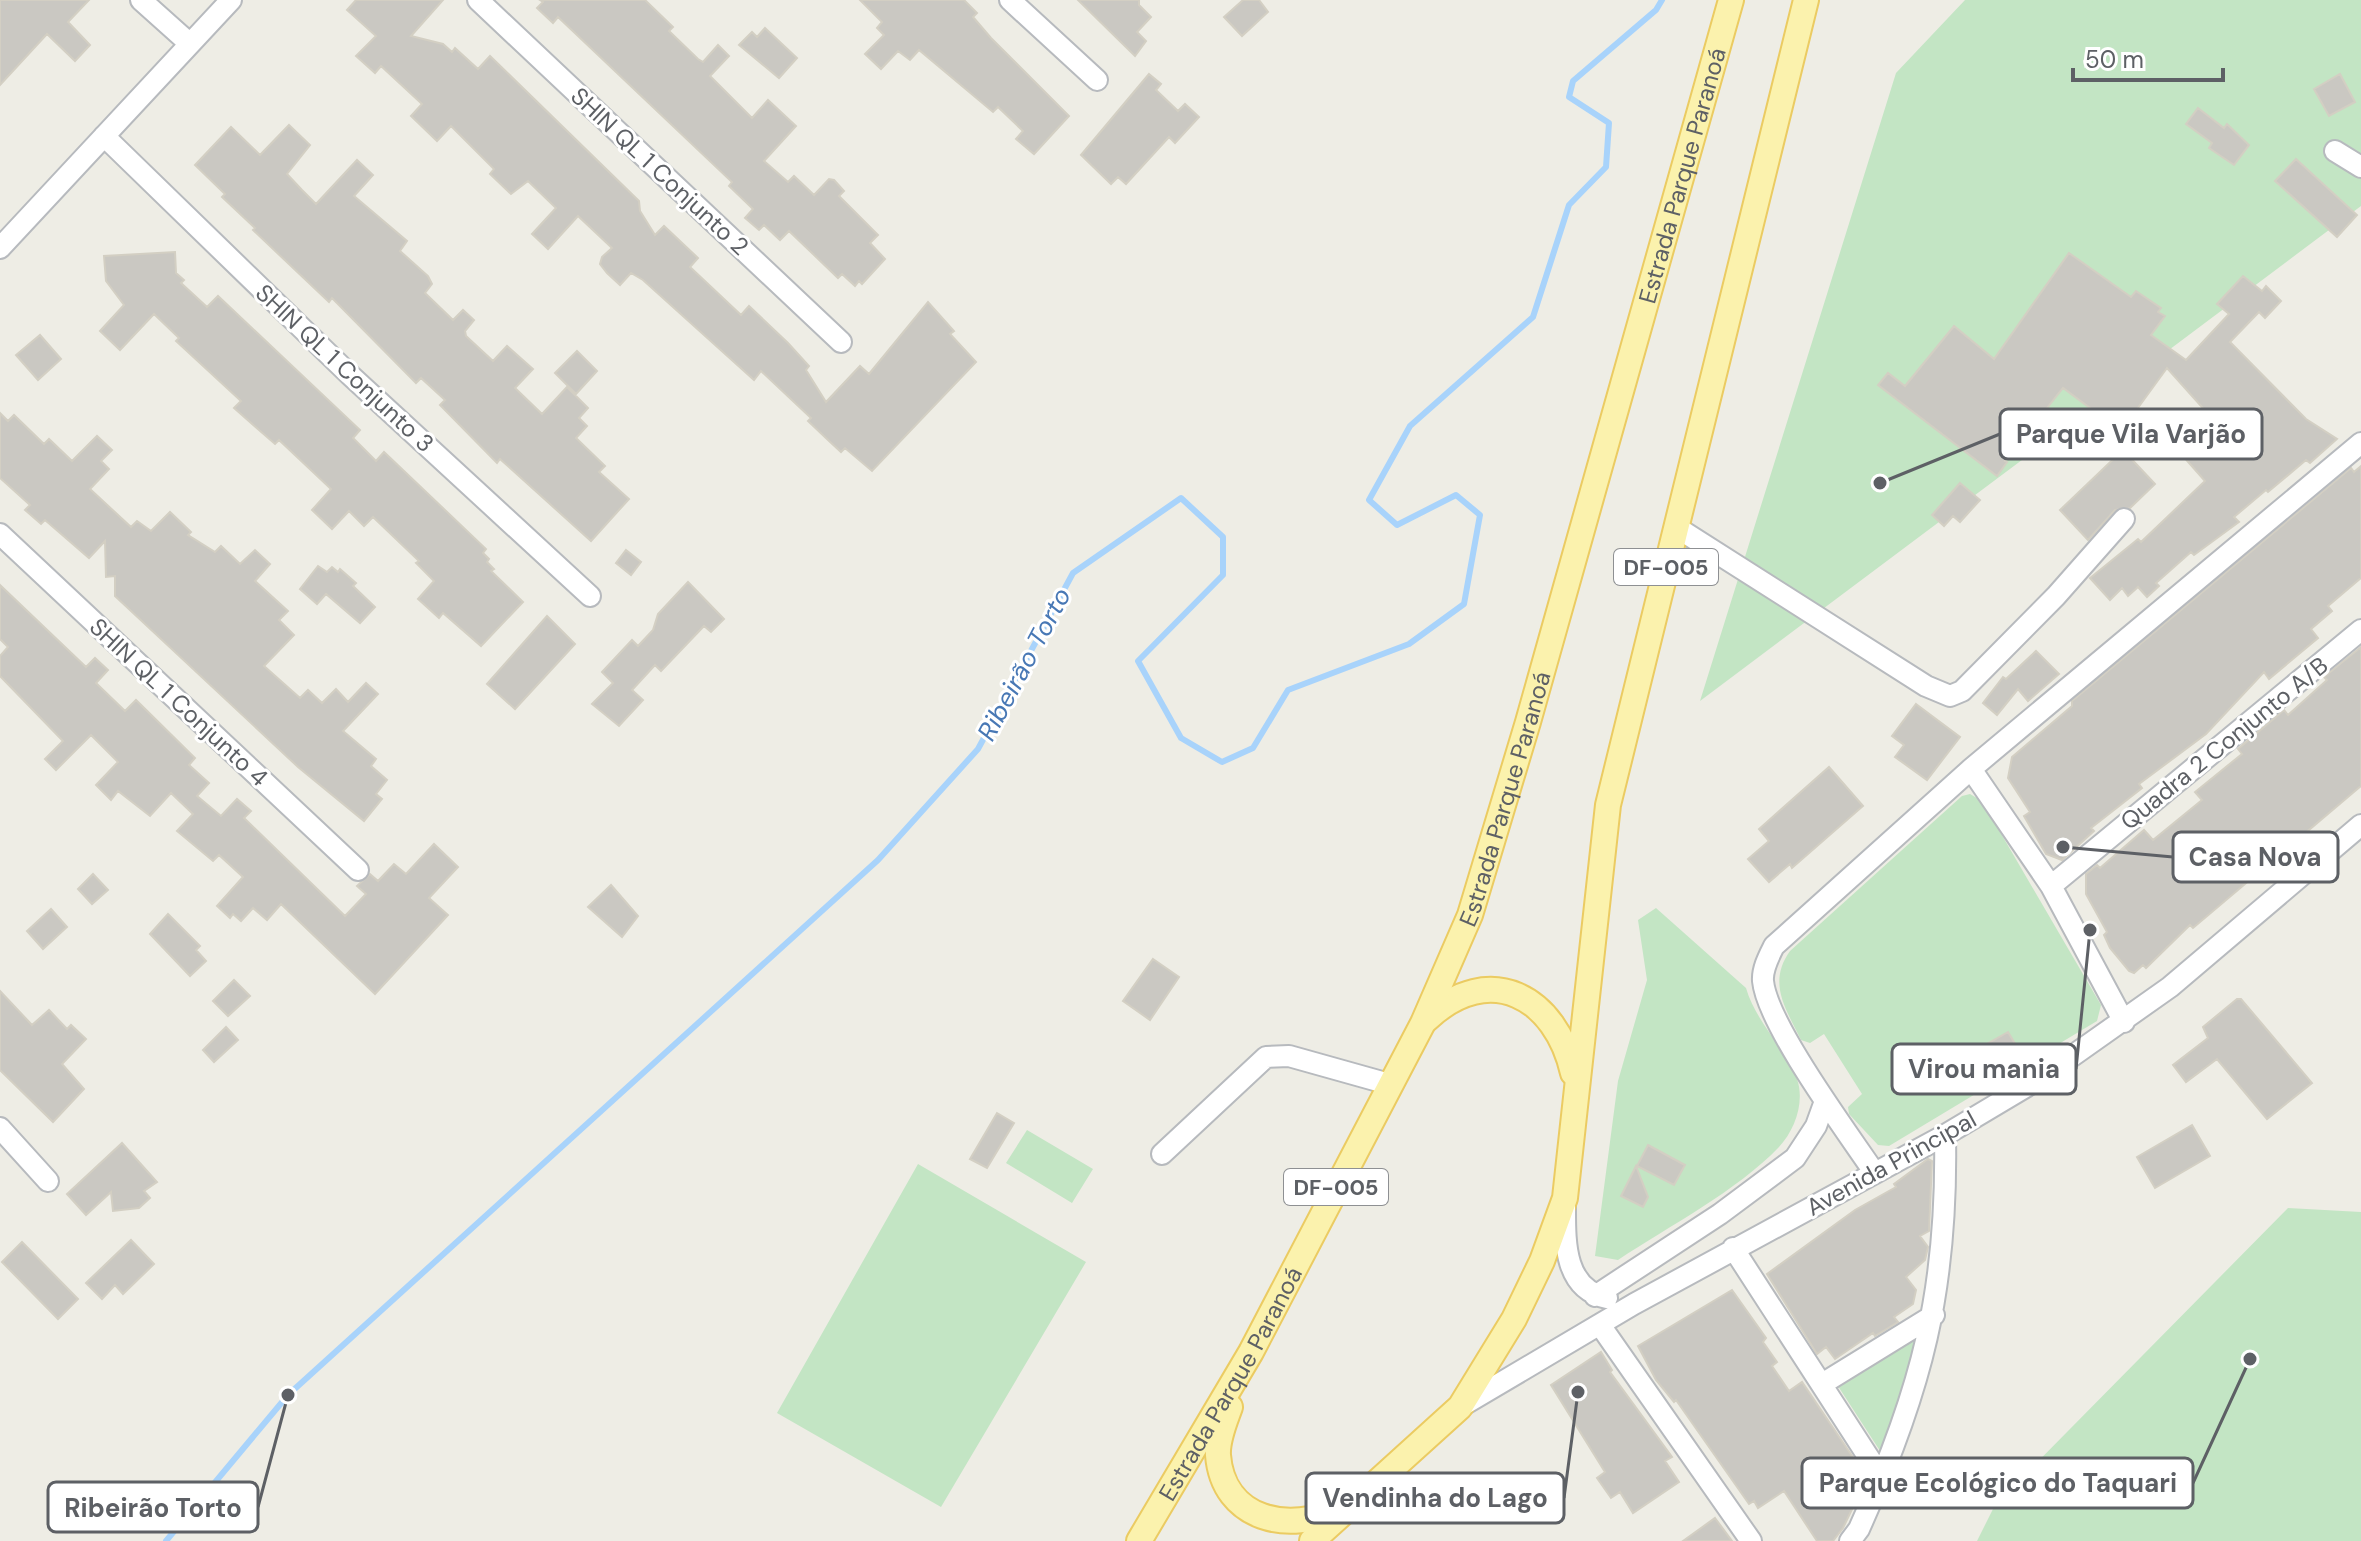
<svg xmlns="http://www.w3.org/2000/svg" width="2361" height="1541" font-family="'DM Sans',sans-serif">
  <rect width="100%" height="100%" fill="#eeede5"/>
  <!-- green -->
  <path fill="#c3e5c4" d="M1965 0H2361V206L1700 701 1896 73Z
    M1970 794 1982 801 2101 1005 2097 1021 1889 1146 1878 1145 1849 1114 1848 1107 1862 1094 1824 1034 1810 1043 1801 1040C1786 1009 1767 983 1790 951L1962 796Z
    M1656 908 1746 988C1756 1022 1784 1047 1797 1079 1805 1102 1795 1130 1779 1147 1737 1191 1669 1226 1618 1260L1595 1256 1618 1081 1647 980 1638 920Z
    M1027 1130 1093 1169 1072 1203 1006 1163Z
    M918 1164 1086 1262 941 1507 777 1413Z
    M2288 1208 2361 1212V1541H1977L1995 1505Z
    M1924 1329 1884 1457 1836 1383Z"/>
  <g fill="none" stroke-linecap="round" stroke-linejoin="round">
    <!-- stream -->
    <path stroke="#a8d3fb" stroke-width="6" d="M166 1541 288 1395 878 860 978 749 1073 573 1181 498 1223 537V575L1138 661 1181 738 1222 762 1253 748 1288 690 1409 644 1464 604 1480 515 1456 495 1397 525 1369 500 1410 426 1533 317 1569 205 1606 167 1609 123 1569 97 1573 81 1656 10 1662 0"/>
  </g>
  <!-- building -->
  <path fill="#cac8c2" stroke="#d3cfc3" stroke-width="2" d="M0 0H89L68 22 90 45 75 61 47 34 0 85Z
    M356 0H443L411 36 443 44 452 52 455 48 478 69 490 56 639 201 640 211 655 235 664 226 698 258 690 267 741 315 749 306 788 343 809 366 806 370 826 402 860 366 869 374 928 302 954 331 950 334 976 362 872 471 845 448 841 452 828 440 808 421 811 418 761 371 754 380 643 280 631 273 620 285 607 273 600 264 602 257 612 248 578 216 548 249 532 234 556 208 528 181 511 194 490 174 494 169 451 126 437 141 411 116 422 104 381 66 375 73 356 56 376 36 347 10Z
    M540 0H645L673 27 669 31 698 59 703 62 718 45 729 56 710 76 752 118 768 100 796 126 764 161 788 182 794 176 814 195 829 179 834 180 844 191 839 196 878 235 870 243 885 259 862 284 859 281 855 286 842 274 838 278 789 231 780 240 764 225 759 230 745 218 753 209 729 186 732 182 558 17 553 23 537 8 543 2Z
    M860 0H964L977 13 973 17 991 38 1069 116 1034 154 1016 139 1023 131 998 107 993 112 919 50 910 60 898 51 881 69 865 54 884 35 877 28 882 22Z
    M1078 0H1139V5L1151 17 1137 32 1146 41 1135 56Z
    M1243 0H1259L1268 12 1242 36 1224 17Z
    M765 28 797 58 779 78 739 45 752 32 757 37Z
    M1149 74 1161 84 1156 90 1178 111 1185 104 1199 117 1175 143 1169 137 1126 184 1118 177 1111 184 1081 155Z
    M2340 74 2355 102 2329 116 2314 89Z
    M2198 108 2224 128 2227 124 2249 145 2234 165 2209 148 2212 143 2186 124Z
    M289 125 310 145 287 174 302 190 316 204 357 160 373 175 354 196 407 241 400 251 428 276 432 284 425 293 453 320 463 310 474 320 465 331 466 336 493 361 507 346 533 369 515 388 542 414 567 387 588 408 579 418 587 426 576 438 605 466 599 472 629 499 591 541 500 459 497 463 440 405 445 400 421 378 416 383 332 298 329 302 253 230 255 228 222 197 225 194 195 165 231 127 260 155Z
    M2296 159 2357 215 2337 237 2275 181Z
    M175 252 176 273 184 280 181 283 207 307 218 296 360 430 353 438 376 461 384 452 486 549 483 553 489 559 487 562 494 569 491 571 523 602 481 646 443 613 439 618 418 599 434 581 416 563 419 561 373 517 364 526 349 511 332 529 312 510 331 489 279 440 275 444 234 408 241 401 176 341 179 338 154 314 120 350 100 331 124 305 106 281 104 256Z
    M2069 253 2131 297 2136 291 2161 308 2158 312 2165 316 2151 335 2186 360 2229 314 2217 304 2243 276 2262 291 2266 286 2281 301 2265 318 2259 312 2230 342 2306 419 2337 439 2310 463 2306 460 2268 492 2266 490 2234 517 2239 522 2194 555 2191 552 2156 583 2159 586 2147 597 2138 587 2128 596 2122 588 2110 600 2090 578 2138 539 2141 542 2205 481 2175 447 2210 416 2167 368 2121 431 2063 388 2005 461 2007 462 1997 476 1878 385 1888 373 1905 386 1954 326 1994 359Z
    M40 335 61 359 38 380 16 355Z
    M577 351 597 371 576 394 555 373Z
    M0 413 8 421 14 415 44 444 49 439 72 461 97 436 112 450 101 461 109 469 90 489 131 527 137 521 151 531 170 512 191 532 188 535 215 552 221 546 240 564 255 550 270 564 255 581 288 611 279 620 294 635 264 666 300 698 308 690 322 703 336 689 348 702 366 683 378 694 343 731 376 759 371 766 387 780 376 794 382 799 364 821 298 767 115 596V576L106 577 105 541 89 558 45 520 41 524 25 510 30 505 0 478Z
    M2123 450 2155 484 2130 508 2115 510 2088 540 2060 510Z
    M2361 466V578L2328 606 2332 611 2311 629 2318 638 2269 679 2264 672 2206 734 2139 784 2142 788 2091 828 2094 831 2062 860 2046 854 2024 816 2030 812 2008 778 2012 757 2072 706V701L2351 468 2354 472Z
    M1960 483 1980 500 1960 522 1953 516 1944 526 1932 515Z
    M626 550 641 562 631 575 616 563Z
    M318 566 327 572 332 567 338 572 340 569 356 583 353 586 375 607 360 623 326 594 317 604 300 589Z
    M688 582 724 619 711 632 704 626 661 671 655 665 632 690 643 700 619 726 592 704 613 683 602 672 632 640 638 646 653 630 658 614Z
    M0 585 86 667 95 658 108 670 96 683 125 711 136 700 195 758 189 765 209 783 197 796 221 816 237 799 251 811 244 818 345 916 366 894 357 886 370 874 378 881 394 864 406 874 434 844 458 867 429 898 448 915 375 994 281 904 267 920 253 908 241 921 233 914 230 918 217 906 243 877 219 855 213 861 177 831 193 814 171 793 150 816 118 791 111 800 96 785 118 762 91 735 56 770 45 759 63 741 0 676V656L8 647 0 639Z
    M547 616 575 644 515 709 487 684Z
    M2361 647V786L2193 928 2190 925 2146 968 2143 965 2134 973 2129 971 2110 948 2104 935 2107 932 2086 894V874L2097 865 2100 868 2144 830 2153 840 2202 800 2195 792 2242 754 2238 749 2284 710 2288 715 2327 680 2324 677Z
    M2036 651 2059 674 2028 701 2018 689 1997 715 1983 703 2003 677 2006 679Z
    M1916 704 1960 737 1927 780 1895 757 1904 745 1892 736Z
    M1829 767 1863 806 1792 868 1790 864 1769 882 1748 859 1769 841 1759 829Z
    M93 874 108 890 92 904 78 889Z
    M611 885 638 916 622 937 588 907Z
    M51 909 67 927 43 949 27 931Z
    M168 914 200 946 196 950 206 961 190 976 150 934Z
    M1153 959 1179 977 1150 1020 1123 1001Z
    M234 980 250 996 228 1016 213 1001Z
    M0 991 32 1025 49 1010 67 1029 71 1025 86 1039 62 1064 84 1089 53 1122 0 1070Z
    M2237 999H2241L2312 1083 2267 1119 2217 1059 2186 1082 2173 1065 2208 1038 2203 1027Z
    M226 1027 238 1040 214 1062 203 1050Z
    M2008 1032 2017 1047 1989 1064 1980 1048Z
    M997 1113 1014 1123 987 1168 970 1159Z
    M2192 1125 2210 1156 2155 1188 2137 1157Z
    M122 1143 157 1182 144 1191 150 1198 139 1208 113 1211 111 1192 86 1215 67 1194Z
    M1648 1145 1685 1165 1674 1185 1637 1166Z
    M1928 1159 1932 1161 1929 1231 1920 1236 1928 1247 1925 1260 1906 1277 1916 1290 1913 1304 1894 1317 1898 1322 1875 1336 1873 1333 1835 1359 1826 1347 1817 1354 1767 1274 1855 1210 1896 1187 1894 1184Z
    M1636 1166 1648 1197 1643 1207 1621 1196Z
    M131 1240 154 1264 123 1294 115 1285 102 1299 86 1283Z
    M22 1242 78 1299 58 1319 2 1262Z
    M1732 1290 1766 1338 1763 1342 1777 1362 1772 1366 1789 1391 1802 1382 1867 1478 1843 1528 1833 1541H1817L1784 1491 1758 1508 1754 1501 1749 1504 1676 1400 1674 1402 1656 1380 1638 1346Z
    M1601 1352 1612 1370 1610 1372 1672 1457 1665 1461 1679 1482 1633 1513 1620 1492 1611 1498 1597 1478 1605 1472 1551 1385Z
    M1715 1518 1732 1541H1683Z"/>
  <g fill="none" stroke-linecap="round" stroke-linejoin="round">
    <defs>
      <path id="minor" d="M141 0 189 43
        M478 0 841 342
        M1010 0 1097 80
        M104 136 350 375 590 596
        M2335 151 2361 167
        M0 248 231 0
        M1676 527 1926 686 1950 696 1962 691 2056 596 2124 519
        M0 534 358 870
        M1971 769 2051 886 2124 1022
        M2051 886 2361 630
        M0 1128 48 1181
        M1162 1154 1266 1057 1289 1056 1389 1084
        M1874 1172C1847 1132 1767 1024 1763 981 1762 969 1769 956 1774 946L1971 769 2361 443
        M1565 1207C1565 1242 1564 1289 1607 1298
        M1733 1248 1882 1478
        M1595 1296 1720 1214 1795 1158 1816 1126 1825 1101
        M1600 1325 1751 1541
        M1822 1384 1934 1315
        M1460 1407 1634 1304 1945 1135 2044 1076 2170 987 2361 825
        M1850 1541 1859 1529C1922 1390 1948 1289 1945 1135"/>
      <g id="major">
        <path d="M1427 1019C1490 960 1556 997 1573 1073"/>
        <path d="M1230 1407C1225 1421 1217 1439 1218 1455 1223 1520 1290 1535 1340 1508"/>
        <path id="s1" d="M1139 1541 1251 1352 1423 1023 1470 915 1528 722 1731 0"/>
        <path d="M1312 1541 1460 1407 1514 1319 1542 1261 1565 1198 1608 805 1806 0"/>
      </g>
    </defs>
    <!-- minor casing -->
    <use href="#minor" stroke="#b7babe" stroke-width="24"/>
    <!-- major casing -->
    <use href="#major" stroke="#ebcb62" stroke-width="28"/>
    <!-- minor -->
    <use href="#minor" stroke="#fff" stroke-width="20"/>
    <!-- major -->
    <use href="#major" stroke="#fbf2ad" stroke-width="24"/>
  </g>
  <g text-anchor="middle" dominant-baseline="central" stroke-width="6" stroke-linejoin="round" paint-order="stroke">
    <!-- shield labels -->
    <g fill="#fff" stroke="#8e9093" stroke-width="2">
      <rect x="1614" y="549" width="104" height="36" rx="6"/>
      <rect x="1284" y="1169" width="104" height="36" rx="6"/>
    </g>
    <g font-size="22" font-weight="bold" fill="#5d6065">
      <text x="1666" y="567">DF-005</text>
      <text x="1336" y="1187">DF-005</text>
    </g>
    <!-- street labels -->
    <g font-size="24" fill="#5d6065" stroke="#fff">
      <text transform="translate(660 171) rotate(43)">SHIN QL 1 Conjunto 2</text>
      <text stroke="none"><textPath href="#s1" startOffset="1478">Estrada Parque Paranoá</textPath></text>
      <text transform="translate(345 368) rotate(43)">SHIN QL 1 Conjunto 3</text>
      <text transform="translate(179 702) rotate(43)">SHIN QL 1 Conjunto 4</text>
      <text transform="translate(2224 743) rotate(-39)">Quadra 2 Conjunto A/B</text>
      <text stroke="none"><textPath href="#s1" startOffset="830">Estrada Parque Paranoá</textPath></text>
      <text transform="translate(1891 1163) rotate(-29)">Avenida Principal</text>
      <text stroke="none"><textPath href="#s1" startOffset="182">Estrada Parque Paranoá</textPath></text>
    </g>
    <!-- water labels -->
    <g font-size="26" font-style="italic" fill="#4878b5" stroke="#fff">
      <text transform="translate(1024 664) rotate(-62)">Ribeirão Torto</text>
    </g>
  </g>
  <!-- callouts -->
  <path fill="none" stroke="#5d6065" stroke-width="3" d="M1880 483L2000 434M2063 847L2173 857M2090 930L2076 1069M2250 1359L2193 1483M1578 1392L1564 1498M288 1395L258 1507"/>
  <g fill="#5d6065" stroke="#fff" stroke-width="3">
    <circle cx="1880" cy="483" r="8"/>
    <circle cx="2063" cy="847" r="8"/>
    <circle cx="2090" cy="930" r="8"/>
    <circle cx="2250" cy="1359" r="8"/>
    <circle cx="1578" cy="1392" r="8"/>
    <circle cx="288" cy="1395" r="8"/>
  </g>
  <g fill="#fff" stroke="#5d6065" stroke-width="3">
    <rect x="2000" y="409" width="262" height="50" rx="8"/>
    <rect x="2173" y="832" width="165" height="50" rx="8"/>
    <rect x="1892" y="1044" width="184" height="50" rx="8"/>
    <rect x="1802" y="1458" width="391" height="50" rx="8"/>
    <rect x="1306" y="1473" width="258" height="50" rx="8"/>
    <rect x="48" y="1482" width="210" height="50" rx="8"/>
  </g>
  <g font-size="26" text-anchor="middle" font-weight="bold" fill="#5d6065">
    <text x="2131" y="443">Parque Vila Varjão</text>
    <text x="2255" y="866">Casa Nova</text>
    <text x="1984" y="1078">Virou mania</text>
    <text x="1998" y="1492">Parque Ecológico do Taquari</text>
    <text x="1435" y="1507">Vendinha do Lago</text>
    <text x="153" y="1517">Ribeirão Torto</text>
  </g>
  <!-- scale -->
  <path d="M2073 68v12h150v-12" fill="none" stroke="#5d6065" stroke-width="4"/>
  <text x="2085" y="68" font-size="24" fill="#5d6065" stroke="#ffffff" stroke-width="6" paint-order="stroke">50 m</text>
</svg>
